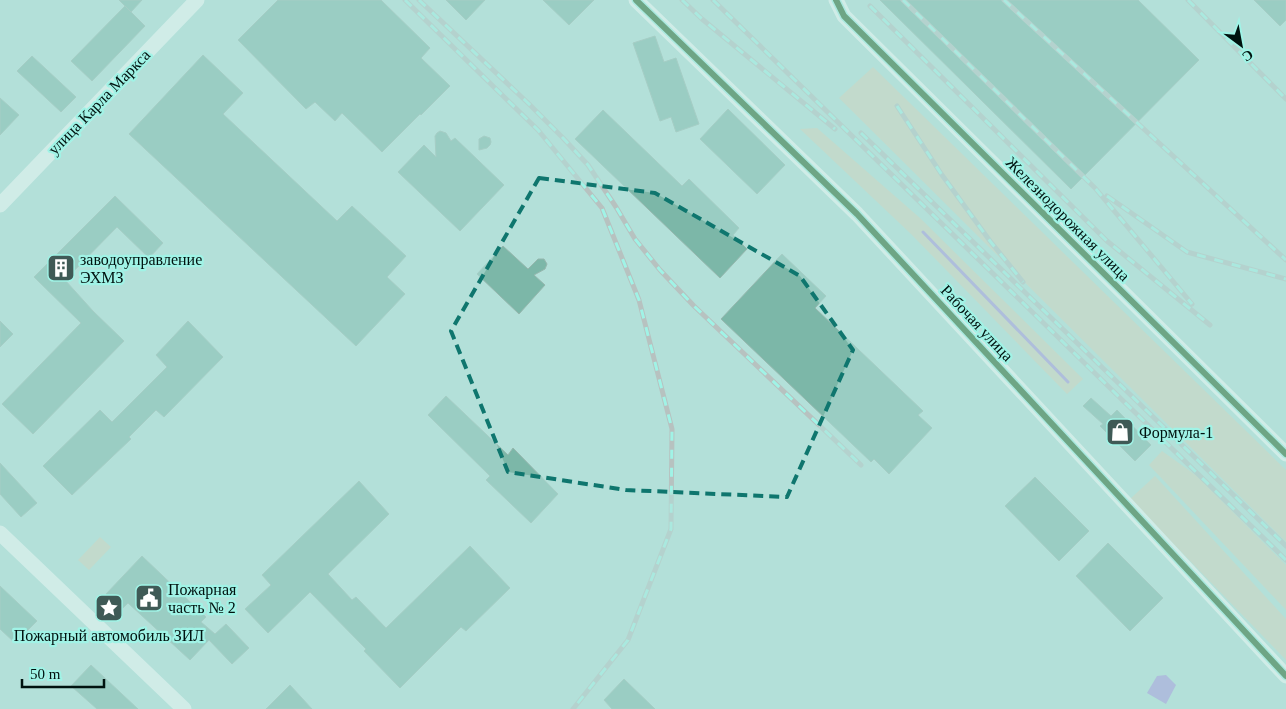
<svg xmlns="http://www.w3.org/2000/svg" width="1286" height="709" font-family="Georgia,serif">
  <rect width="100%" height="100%" fill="#b3e0d9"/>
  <!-- green -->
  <path fill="#d5d3bc" d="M873 67 1286 470V542L839 98Z
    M817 128 920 218 1083 379 1067 394 911 234 800 129Z
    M1162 451 1197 476 1286 565V610L1149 465Z
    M1155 476 1286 619V660L1130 499Z
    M100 537 111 547 89 570 78 560Z"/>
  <!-- water -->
  <path fill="#a994df" d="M1166 675 1176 685 1166 704 1147 693 1157 676Z"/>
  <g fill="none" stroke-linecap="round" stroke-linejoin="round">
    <!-- stream -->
    <path stroke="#a994df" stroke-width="3" d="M923 232 1068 382"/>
  </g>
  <!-- building -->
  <path fill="#7cb7a8" stroke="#96b7ae" d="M119 0H142L131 12Z
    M278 0H381L430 48 421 58 450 86 421 115 420 114 382 152 342 113 335 121 315 102 306 109 238 40Z
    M446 0H485L466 20Z
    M543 0H594L569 25Z
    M880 0H1138L1199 60 1071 189Z
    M1254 0H1286V20L1280 26Z
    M125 6 145 26 92 81 71 61Z
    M655 36 664 62 676 58 699 124 676 132 671 117 660 121 633 43Z
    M203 55 243 93 223 114 337 221 352 206 406 256 387 277 405 294 356 346 129 134Z
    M32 56 76 97 61 112 17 71Z
    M0 98 19 115 0 135Z
    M728 109 785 165 757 194 700 139Z
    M603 110 682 186 689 179 739 228 733 235 747 249 720 278 575 139Z
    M440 131 446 133 451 141 455 138 504 185 460 231 398 172 424 145 436 157 435 136 437 133Z
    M484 136 490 138 491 142 490 145 487 148 479 150V139Z
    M115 196 163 243 149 258 117 227 65 280 93 311 124 341 33 434 2 404 81 323 34 277Z
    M503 246 528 269 538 259H544L547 264 545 269 534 275 545 285 519 314 477 274Z
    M782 254 826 296 815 308 923 411 918 415 932 428 889 474 874 459 871 462 721 319Z
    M0 321 13 334 0 347Z
    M188 321 223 357 164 417 156 410 129 437 131 439 72 495 43 466 100 410 112 422 167 367 156 355Z
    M446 396 508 455 513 448 558 494 531 523 486 480 490 476 428 415Z
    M1091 398 1111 416 1117 410 1151 445 1135 461 1100 426 1103 424 1083 406Z
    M0 463 37 503 21 517 0 494Z
    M1035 477 1089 531 1059 561 1005 506Z
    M359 481 389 514 328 574 352 600 356 597 386 628 470 546 510 588 466 631 461 627 400 688 364 651 366 649 310 592 268 633 245 609 271 585 262 575Z
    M1108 543 1163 598 1130 631 1076 576Z
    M142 556 206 617 201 622 215 634 226 624 249 648 232 664 209 640 190 660 128 603 122 609 106 594Z
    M0 586 37 621 15 643 0 629Z
    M91 665 138 709H97L71 686Z
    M624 679 655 709H612L604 700Z
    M290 685 312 709H266Z"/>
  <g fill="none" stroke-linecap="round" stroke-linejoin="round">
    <!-- tertiary -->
    <path stroke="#f4faf9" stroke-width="15" d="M636 0 857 214 1286 676
      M836 0 844 16 1286 454
      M0 205 197 0
      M0 533 184 709"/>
    <defs>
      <path id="rail" d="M405 0 538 130 602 208 639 300 672 429 671 529 628 640 573 709
        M419 0 529 104 563 138 588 165 616 207 635 239 660 270 694 306 861 465
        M682 0 702 19 835 129
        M713 0 1286 560
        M903 0 1095 188 1192 304
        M1004 0 1286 260
        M1188 0 1286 99
        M870 6 1107 241 1210 325
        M897 106 942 175 990 241 1023 282
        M861 133 1286 546
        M1107 196 1187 252 1286 279"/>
    </defs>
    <!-- rail casing -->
    <use href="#rail" stroke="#b7c2c0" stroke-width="5"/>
    <!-- rail -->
    <use href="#rail" stroke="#a0f3e6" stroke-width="3" stroke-dasharray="9" stroke-linecap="butt"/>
    <defs>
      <path id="cycleway" d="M636 0 857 214 1286 676
        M836 0 844 16 1286 454"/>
    </defs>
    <!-- cycleway casing -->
    <use href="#cycleway" stroke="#a0f3e6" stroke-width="9"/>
    <!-- cycleway -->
    <use href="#cycleway" stroke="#1b5e20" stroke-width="6"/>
  </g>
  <!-- marked area -->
  <path d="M0 0H1286V709H0ZM539 178 655 193 800 276 853 350 787 497 626 490 508 472 451 331Z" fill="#b3e0d9" fill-opacity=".55" fill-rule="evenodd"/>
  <path fill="none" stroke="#0f766e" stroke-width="4" stroke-dasharray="10 6" stroke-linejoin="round" d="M539 178 655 193 800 276 853 350 787 497 626 490 508 472 451 331Z"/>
  <!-- icons -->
  <defs>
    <symbol id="building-square" viewBox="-11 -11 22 22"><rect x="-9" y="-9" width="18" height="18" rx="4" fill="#3f5a56" stroke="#a0f3e6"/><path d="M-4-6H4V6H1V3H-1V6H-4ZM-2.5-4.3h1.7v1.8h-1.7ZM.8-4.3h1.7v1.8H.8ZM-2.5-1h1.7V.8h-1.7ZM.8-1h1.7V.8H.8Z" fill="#fff"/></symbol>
    <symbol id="shop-square" viewBox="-11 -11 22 22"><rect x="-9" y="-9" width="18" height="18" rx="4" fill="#3f5a56" stroke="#a0f3e6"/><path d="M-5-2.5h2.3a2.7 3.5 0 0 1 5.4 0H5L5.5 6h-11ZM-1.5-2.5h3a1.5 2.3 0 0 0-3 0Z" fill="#fff"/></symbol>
    <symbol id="civic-square" viewBox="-11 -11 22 22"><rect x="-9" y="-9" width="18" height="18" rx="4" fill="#3f5a56" stroke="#a0f3e6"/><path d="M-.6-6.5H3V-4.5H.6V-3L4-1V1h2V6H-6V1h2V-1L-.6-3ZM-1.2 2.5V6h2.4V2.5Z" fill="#fff"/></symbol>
    <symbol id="sight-square" viewBox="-11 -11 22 22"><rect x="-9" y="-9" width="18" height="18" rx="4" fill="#3f5a56" stroke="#a0f3e6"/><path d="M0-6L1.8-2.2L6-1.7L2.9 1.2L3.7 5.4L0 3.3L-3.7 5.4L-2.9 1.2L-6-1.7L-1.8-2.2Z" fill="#fff"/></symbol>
  </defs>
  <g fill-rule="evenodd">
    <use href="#building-square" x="45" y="252" width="32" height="32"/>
    <use href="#shop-square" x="1104" y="416" width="32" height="32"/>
    <use href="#civic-square" x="133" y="582" width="32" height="32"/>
    <use href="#sight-square" x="93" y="592" width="32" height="32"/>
  </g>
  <g text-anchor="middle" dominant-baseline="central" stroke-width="4.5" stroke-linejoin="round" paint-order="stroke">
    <!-- street labels -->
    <g font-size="16" fill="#00120f" stroke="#a0f3e6">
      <text transform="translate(99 102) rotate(-46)">улица Карла Маркса</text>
      <text transform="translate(1068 219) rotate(45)">Железнодорожная улица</text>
      <text transform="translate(977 323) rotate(47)">Рабочая улица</text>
    </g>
    <!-- poi labels -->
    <g font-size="16" fill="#00120f" stroke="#a0f3e6" text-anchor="start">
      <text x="80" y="259">заводоуправление<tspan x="80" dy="18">ЭХМЗ</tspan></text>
      <text x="1139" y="432">Формула-1</text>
      <text x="168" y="589">Пожарная<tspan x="168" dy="18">часть № 2</tspan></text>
      <text x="109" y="635" text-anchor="middle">Пожарный автомобиль ЗИЛ</text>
    </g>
  </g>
  <!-- north arrow -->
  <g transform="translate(1241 45) rotate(148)" stroke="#a0f3e6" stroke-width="4" paint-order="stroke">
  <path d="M0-4L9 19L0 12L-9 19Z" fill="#00120f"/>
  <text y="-8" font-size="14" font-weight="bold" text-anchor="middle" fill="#00120f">С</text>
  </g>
  <!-- scale -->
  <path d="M22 679v8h82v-8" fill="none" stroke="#00120f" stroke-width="2.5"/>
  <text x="30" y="679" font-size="15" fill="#00120f" stroke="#a0f3e6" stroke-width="4" paint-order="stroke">50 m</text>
</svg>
